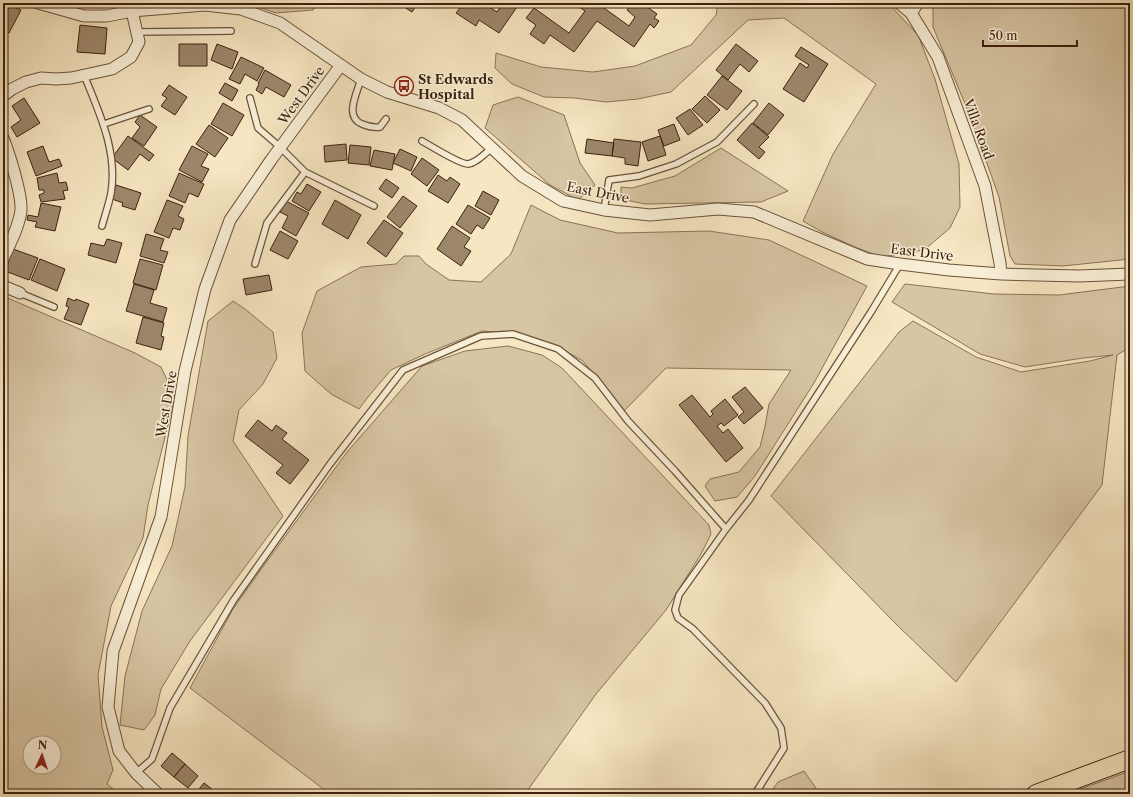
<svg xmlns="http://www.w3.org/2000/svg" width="1133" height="797" font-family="'Libre Caslon Text',serif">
  <rect width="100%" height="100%" fill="#f6e6c1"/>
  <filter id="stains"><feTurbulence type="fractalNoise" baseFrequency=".005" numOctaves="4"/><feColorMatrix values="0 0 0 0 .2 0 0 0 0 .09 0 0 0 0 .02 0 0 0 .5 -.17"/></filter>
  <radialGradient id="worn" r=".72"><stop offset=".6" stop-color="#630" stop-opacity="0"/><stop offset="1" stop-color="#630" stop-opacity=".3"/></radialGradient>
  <!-- green -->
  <path fill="#d7c5a3" stroke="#8a7358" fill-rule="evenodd" d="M247 3H318L313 10 276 13Z
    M718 3H888L918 35 935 79 959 164 960 207 950 228 924 250 881 257 855 247 822 232 803 221 833 154 876 84 784 18 748 20 671 92 638 99 606 102 575 98 544 97 512 84 495 68 496 53 541 67 593 72 635 66 691 45 716 15Z
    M933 3H1130V259L1063 266 1015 264 1010 256 999 197 971 118 933 27Z
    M518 97 564 115 580 163 595 185 578 200 550 185 485 128 493 105Z
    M721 148 788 191 761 202 645 204 621 199V187L632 188 675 176Z
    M531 205 560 220 618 233 709 231 769 240 867 286 814 383 755 476 737 497 715 501 705 486 710 479 739 472 760 447 765 426 769 404 791 370 666 368 624 411 583 361 553 344 518 334 482 331 425 354 391 370 368 397 359 409 331 394 305 371 302 333 317 291 361 267 396 264 404 256H419L426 264 449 280 481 282 511 254Z
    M905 284 994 294 1059 295 1130 286V347L1117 355 1102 485 956 682 895 623 771 496 899 332 913 321 976 357 1021 372 1090 361 1113 355 1083 358 1025 367 980 354 892 302Z
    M3 296 135 353 161 367 175 397 148 505 143 538 111 606 98 675 102 727 113 770 107 784 119 794H3ZM30 743H54V767H30Z
    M233 301 245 309 273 332 277 358 263 384 239 410 233 441 283 516 190 641 161 689 155 715 144 730 120 725 125 676 142 611 172 546 185 487 188 436 208 321Z
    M508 346 542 355 562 368 709 525 711 534 701 554 666 610 596 694 525 794H330L190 688 233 609 262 568 347 452 422 366 465 351Z
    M804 771 820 794H769L778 782Z
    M1130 771V794H1066H1067Z"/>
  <!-- building -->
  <path fill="#9d876b" stroke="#3d210e" d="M403 3H418L412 12 401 5Z
    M453 3H483L497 12 503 3 519 4 499 33 479 20 476 26 456 13 460 8Z
    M573 3H597L629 26 635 17 627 10 632 3H642L657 14 654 18 659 21 654 28 650 24 634 47 597 21 574 52 550 35 544 44 530 34 536 25 526 18 534 8 569 33 585 11Z
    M8 4 21 10 9 33 3 30V13Z
    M80 25 107 28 105 54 77 52Z
    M179 44H207V66H179Z
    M217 44 238 52 232 69 211 60Z
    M736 44 758 61 749 72 740 64 728 80 716 70Z
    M801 47 828 64 804 102 783 89 800 63 807 68 809 65 795 56Z
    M241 57 264 68 257 81 245 74 240 84 229 79Z
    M265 70 291 85 284 97 266 87 262 94 256 90 259 84 258 83Z
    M722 76 742 91 727 110 707 95Z
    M225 83 238 90 232 101 219 93Z
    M169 85 187 97 175 115 161 106 167 98 162 95Z
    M705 96 720 110 707 123 692 109Z
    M24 98 40 123 17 137 11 127 21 120 12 106Z
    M223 103 244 115 232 136 211 124Z
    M769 103 784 115 768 135 753 123Z
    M690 109 703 125 688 135 676 118Z
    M140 115 157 127 144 146 132 138 140 127 135 122Z
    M752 123 769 137 759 147 765 152 759 159 737 140Z
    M674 124 680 140 664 146 658 130Z
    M209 125 228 138 215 157 196 144Z
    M128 136 154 155 149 161 140 154 128 170 112 158Z
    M660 136 666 155 648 161 642 142Z
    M587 139 614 143 612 156 585 153Z
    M614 139 641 142 638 166 625 164V158L612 156Z
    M346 144 347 160 325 162 324 146Z
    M350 145 371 147 369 165 348 163Z
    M43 146 49 162 59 159 62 166 36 176 27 152Z
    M192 146 208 154 201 166 209 169 202 182 179 170Z
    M400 149 417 157 411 171 393 163Z
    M374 150 395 154 392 170 370 166Z
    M422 158 439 170 427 186 411 174Z
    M57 173 59 183 66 182 68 190 63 191 65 199 41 202 39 195 44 193V190H39L37 178Z
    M179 173 204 184 198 197 189 193 185 203 169 196Z
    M438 175 447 181 450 177 460 184 448 203 428 191Z
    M386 179 399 188 392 198 379 189Z
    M307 184 321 192 309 211 292 201 297 192 301 194Z
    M116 185 141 193 135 210 122 206 123 203 112 199Z
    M483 191 499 200 491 215 475 206Z
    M403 196 417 206 400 228 387 217Z
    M167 200 183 206 178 216 184 219 180 230 173 228 169 238 154 232Z
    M335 200 361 215 348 239 322 224Z
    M286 201 309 213 296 236 282 228 288 216 280 212Z
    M41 203 61 207 55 231 35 227 37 222 27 220 28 215 38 217Z
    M468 205 490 218 483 229 477 225 471 234 456 224Z
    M384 220 403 233 386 257 367 243Z
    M452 226 470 238 464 247 471 251 461 266 437 249Z
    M280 231 298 241 288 259 270 250Z
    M146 234 164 239 160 250 168 252 164 263 140 256Z
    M107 239 122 243 116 263 88 255 91 243 104 246Z
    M13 249 38 258 29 280 5 271Z
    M40 259 65 269 57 291 31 280Z
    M140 259 163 265 156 290 133 283Z
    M269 275 272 290 246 295 243 279Z
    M134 284 154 290 150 303 167 308 163 322 126 311Z
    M68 298 75 301 76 299 89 304 81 325 64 319 69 307 66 306Z
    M143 317 164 323 161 336 164 337 161 350 136 343Z
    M745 387 763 408 744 424 738 417 744 412 732 397Z
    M692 395 710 417 713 414 711 411 725 399 738 415 724 426 721 423 717 426 723 433 728 429 743 448 726 462 679 405Z
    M258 420 272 431 276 425 287 433 282 439 309 460 290 484 276 473 283 465 245 436Z
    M172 753 185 764 174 777 161 766Z
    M185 764 198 776 188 788 174 777Z
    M204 783 217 793 216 794H195Z"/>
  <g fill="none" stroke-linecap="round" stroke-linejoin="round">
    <defs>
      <path id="service" d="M137 32 231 31
        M84 75C99 112 118 152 111 193 109 204 105 215 102 226
        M361 79C357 93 344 117 362 124 369 127 373 128 380 127L386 119
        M250 98 258 128 280 147 305 172 374 206
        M104 124 149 109
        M422 141C431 146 459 164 468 164 477 163 485 153 492 148
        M604 210 609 180 639 176 676 164 717 142 754 104
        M255 264 267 223 305 172
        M20 293 54 307
        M726 529 679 595 675 610 678 618 693 629 765 703 781 728 784 748 755 794
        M136 773 152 759 170 708 233 601 330 464 403 370 481 336 513 334 558 349 595 378 628 421 675 471 726 529 749 500 871 312 900 264"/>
      <path id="minor" d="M38 3 84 16H107L132 11 205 5 241 9 280 23 361 79 387 92 439 108 462 120 522 176 563 201 604 210 650 215 718 209 754 212 867 259 900 264 949 270 1001 274 1079 276 1130 274
        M899 3 911 13
        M918 3 911 13 938 57 985 186 1000 263 1001 274
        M3 96 12 89 26 82 41 78 56 79 71 78 112 69 131 57 139 42 132 11
        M3 138C9 153 22 194 21 210 19 227 10 243 3 259
        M3 286 20 293
        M158 794 136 773 119 751 108 707 113 651 161 517 185 371 205 289 230 220 271 160 341 65"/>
      <path id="trunk" d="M1036 794 1130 759"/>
    </defs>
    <!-- service casing -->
    <use href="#service" stroke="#6b523b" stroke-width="8"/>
    <!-- minor casing -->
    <use href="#minor" stroke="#6b523b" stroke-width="13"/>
    <!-- trunk casing -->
    <use href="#trunk" stroke="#3d210e" stroke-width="20"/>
    <!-- service -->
    <use href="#service" stroke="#f9efd7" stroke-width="5.5"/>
    <!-- minor -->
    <use href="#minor" stroke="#f9efd7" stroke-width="11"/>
    <!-- trunk -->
    <use href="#trunk" stroke="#f6e6c1" stroke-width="18"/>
  </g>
  <!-- icons -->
  <defs>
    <symbol id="bus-ring" viewBox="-11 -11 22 22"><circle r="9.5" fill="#f9efd7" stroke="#8f2418" stroke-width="1.5"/><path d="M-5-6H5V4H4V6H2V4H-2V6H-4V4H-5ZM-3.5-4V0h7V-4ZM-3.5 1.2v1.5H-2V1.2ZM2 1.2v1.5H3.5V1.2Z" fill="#8f2418"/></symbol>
  </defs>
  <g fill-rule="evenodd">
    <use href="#bus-ring" x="393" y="75" width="22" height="22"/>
  </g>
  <g text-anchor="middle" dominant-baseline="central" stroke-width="3" stroke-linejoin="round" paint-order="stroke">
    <!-- poi labels -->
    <g font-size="13" font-weight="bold" fill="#3d210e" stroke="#f9efd7" text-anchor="start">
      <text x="418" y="79">St Edwards<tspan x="418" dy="15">Hospital</tspan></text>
    </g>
    <!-- street labels -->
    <g font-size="13" fill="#3d210e" stroke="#f9efd7">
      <text transform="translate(301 95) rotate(-54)">West Drive</text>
      <text transform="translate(979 129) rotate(70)">Villa Road</text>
      <text transform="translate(598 192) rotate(11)">East Drive</text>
      <text transform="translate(922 252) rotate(7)">East Drive</text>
      <text transform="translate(166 404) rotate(-80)">West Drive</text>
    </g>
  </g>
  <!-- margin -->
  <rect width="1133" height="797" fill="none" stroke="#f6e6c1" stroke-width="16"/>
  <rect x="4" y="4" width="1125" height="789" fill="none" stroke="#3d210e" stroke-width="2"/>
  <rect x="8" y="8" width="1117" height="781" fill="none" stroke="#3d210e"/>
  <!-- north arrow -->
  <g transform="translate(42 755) rotate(3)"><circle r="19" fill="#f9efd7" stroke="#ae9d87"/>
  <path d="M0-3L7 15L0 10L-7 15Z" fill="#8f2418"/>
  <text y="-6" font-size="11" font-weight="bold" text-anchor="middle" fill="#3d210e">N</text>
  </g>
  <!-- scale -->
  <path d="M983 40v6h94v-6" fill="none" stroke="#3d210e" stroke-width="2"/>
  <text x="989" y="40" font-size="12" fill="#3d210e" stroke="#f9efd7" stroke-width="3" paint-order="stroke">50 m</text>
  <rect width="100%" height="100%" filter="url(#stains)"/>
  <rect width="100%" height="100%" fill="url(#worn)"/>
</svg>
